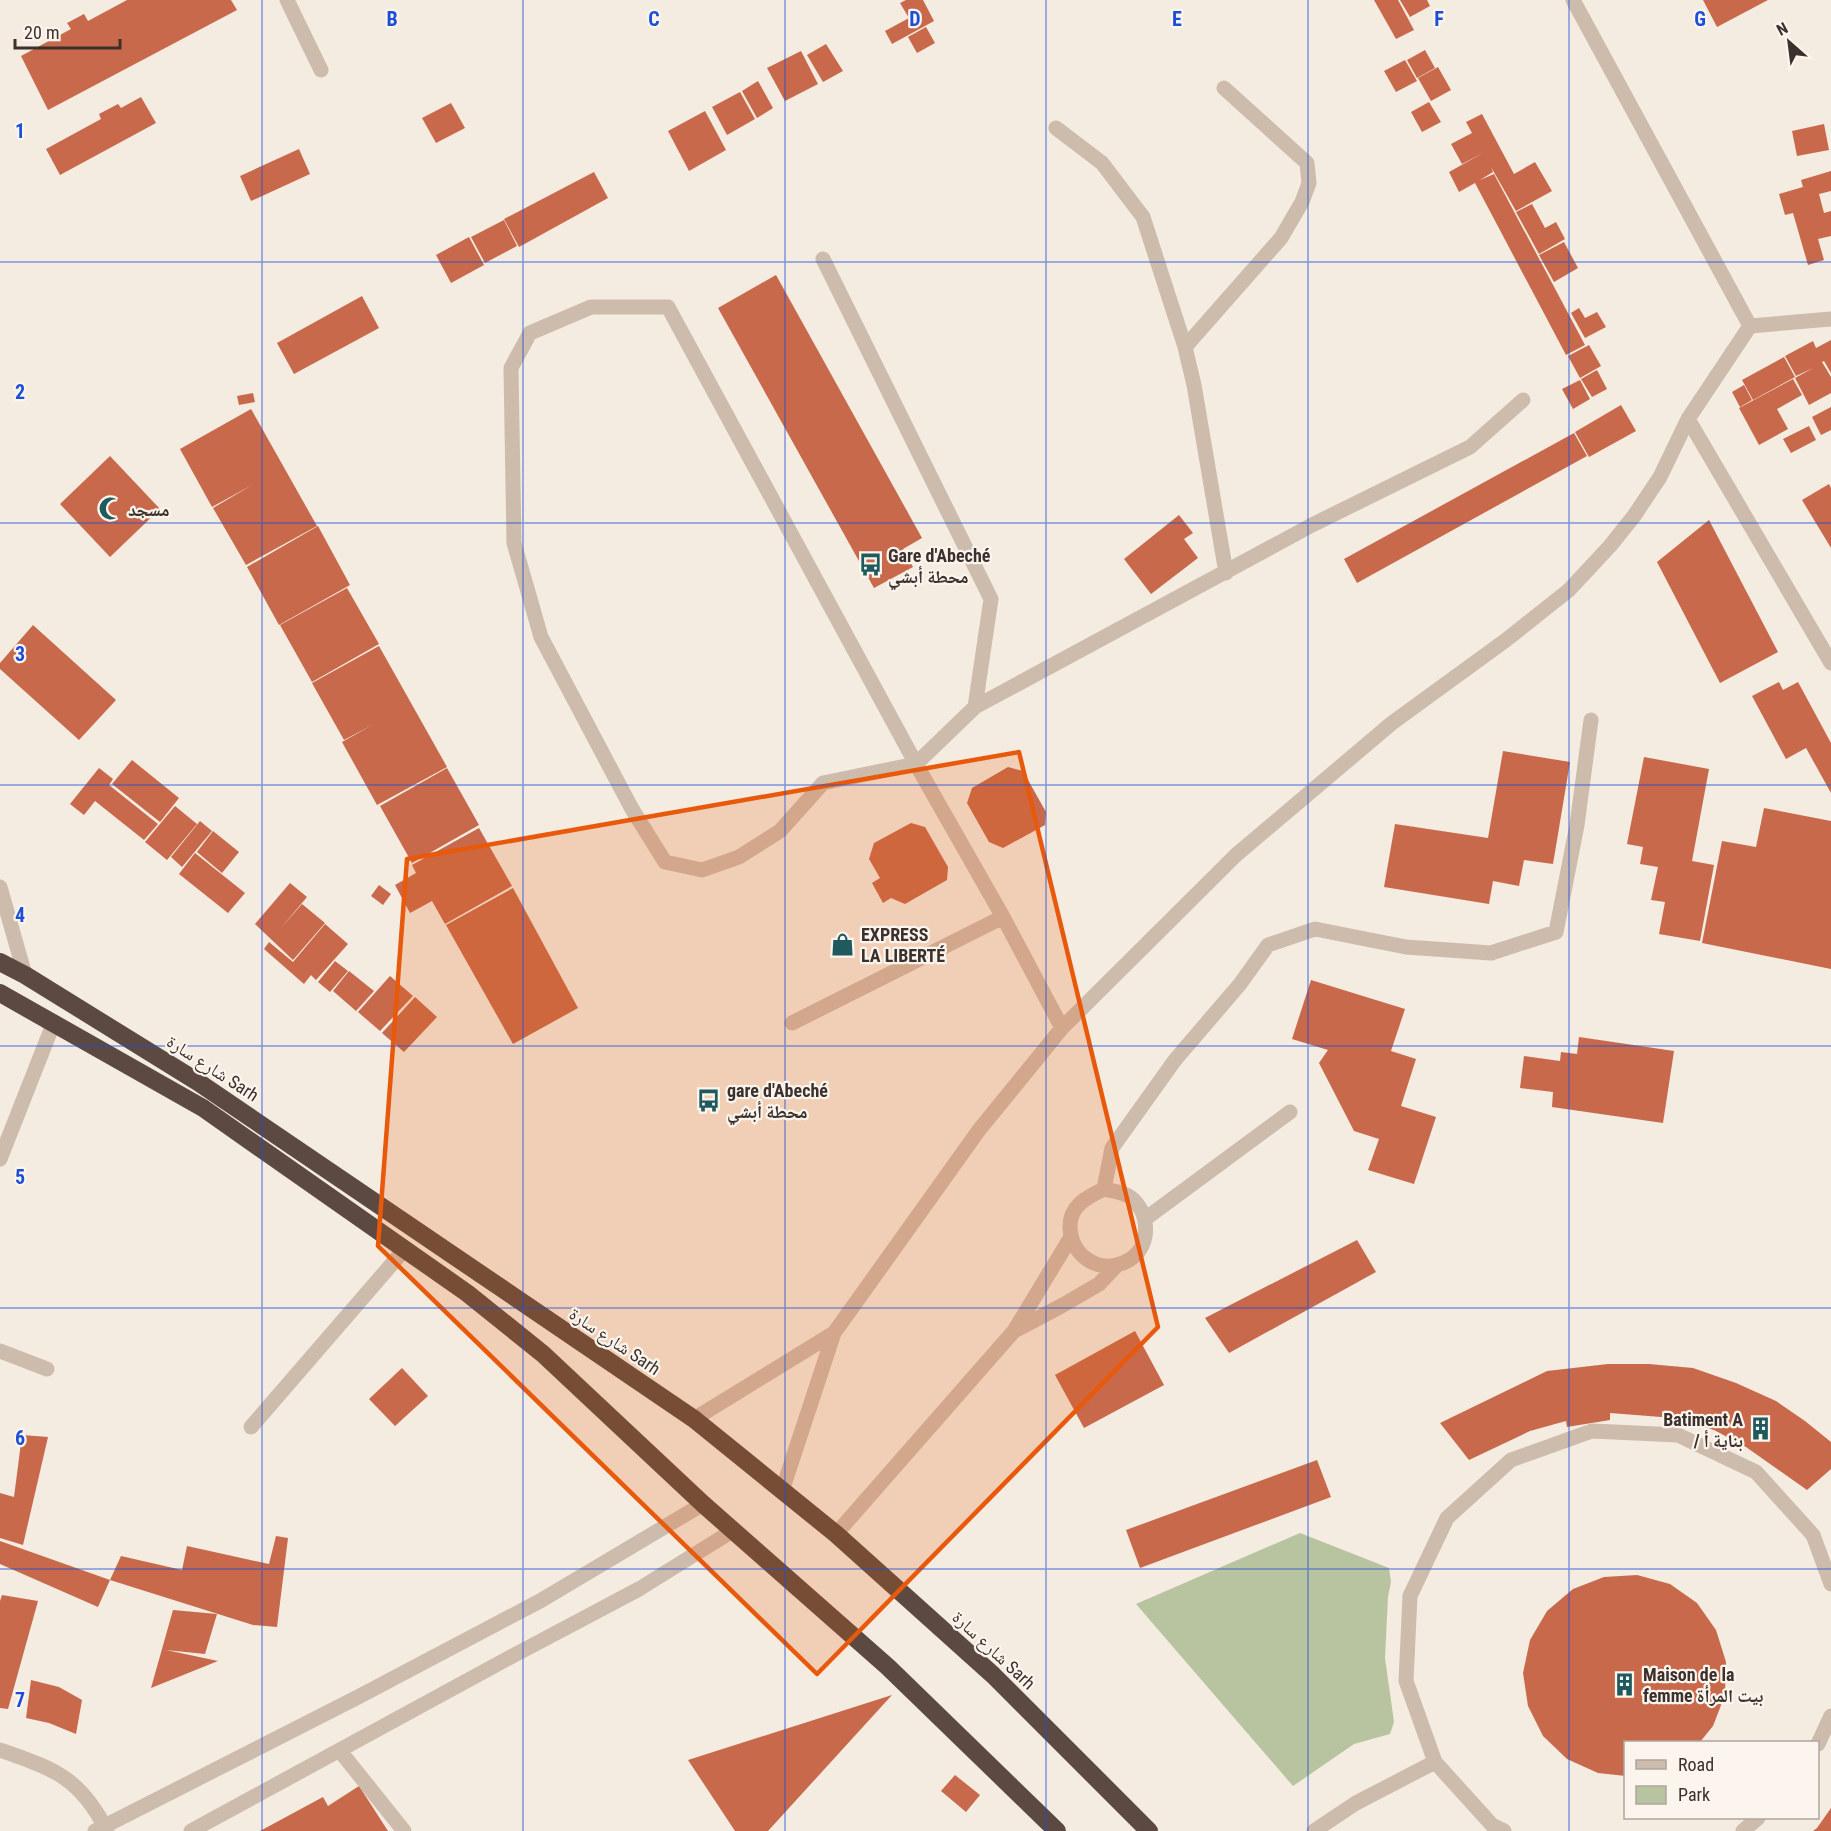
<svg xmlns="http://www.w3.org/2000/svg" width="1831" height="1831" font-family="'Roboto Condensed','Noto Naskh Arabic',sans-serif">
  <rect width="100%" height="100%" fill="#f4ebe1"/>
  <!-- green -->
  <path fill="#b8c4a0" d="M1300 1533 1389 1568 1391 1582 1388 1597 1385 1658 1394 1722 1390 1734 1354 1744 1293 1786 1136 1604Z"/>
  <!-- building -->
  <path fill="#c8694b" d="M127 0H231L237 10 48 110 21 56 71 29 67 23 84 14 88 21Z
    M906 0H923L934 21 892 44 885 31 909 18 900 3Z
    M1374 0H1398L1414 30 1396 39Z
    M1400 0H1427L1430 6 1410 17Z
    M1703 0H1768L1717 27Z
    M926 27 935 43 917 53 908 37Z
    M826 44 843 71 823 82 807 55Z
    M1425 50 1435 68 1417 78 1407 60Z
    M801 51 818 84 785 101 767 68Z
    M1405 60 1417 81 1396 92 1384 71Z
    M1438 67 1451 90 1431 101 1418 78Z
    M758 81 773 108 757 118 742 91Z
    M740 92 755 119 727 135 712 107Z
    M141 97 156 123 60 175 46 149 101 119 99 114 118 104 121 108Z
    M1429 102 1441 122 1422 132 1411 112Z
    M451 103 465 128 436 143 422 118Z
    M705 111 726 150 689 171 668 131Z
    M1482 114 1514 174 1535 162 1552 191 1516 211 1491 167 1493 172 1480 180 1494 174 1585 345 1566 355 1475 183 1459 192 1449 172 1483 153 1462 164 1451 144 1472 133 1466 122Z
    M1824 124 1829 150 1797 156 1792 131Z
    M299 149 310 174 251 201 240 176Z
    M1831 171V191L1819 194 1824 213 1831 211V236L1818 239 1824 260 1808 265 1793 213 1785 215 1779 194 1803 187 1801 180Z
    M594 172 608 198 519 247 504 219Z
    M1532 204 1545 228 1556 222 1565 239 1539 254 1516 212Z
    M504 220 517 246 485 263 471 237Z
    M469 237 484 265 451 283 436 255Z
    M1564 242 1578 268 1554 282 1539 255Z
    M776 275 922 538 903 549 913 567 874 588 718 308Z
    M362 296 379 328 294 374 277 343Z
    M1579 308 1585 318 1597 312 1606 327 1585 338 1571 313Z
    M1831 340V373L1824 361 1822 362 1831 377V393L1809 405 1795 378 1813 368 1796 376 1785 356 1813 341 1816 348Z
    M1589 345 1601 366 1580 378 1568 356Z
    M1784 357 1795 377 1753 400 1742 380Z
    M1597 370 1607 389 1592 397 1581 379Z
    M1793 379 1802 395 1777 409 1788 429 1759 445 1739 408Z
    M1580 380 1590 399 1573 409 1562 389Z
    M1744 385 1752 400 1740 407 1732 392Z
    M253 393 255 402 239 405 237 396Z
    M1621 405 1636 431 1589 457 1575 432Z
    M1831 407V430L1821 435 1812 417Z
    M251 409 317 526 246 565 213 508 252 485 212 507 180 449Z
    M1809 426 1816 440 1791 453 1783 439Z
    M1574 433 1587 456 1357 583 1344 559Z
    M110 456 160 509 110 557 60 504Z
    M1829 484 1831 488V548L1802 500Z
    M1179 515 1193 533 1184 539 1198 558 1151 594 1124 559Z
    M1709 520 1778 652 1720 683 1657 562Z
    M318 526 350 585 279 625 247 567Z
    M347 588 379 644 312 682 280 625Z
    M33 625 116 700 79 740 0 669V663Z
    M379 646 447 767 377 805 342 742 374 724 344 740 312 683Z
    M1779 682 1783 690 1798 682 1831 743V793L1806 748 1786 759 1752 696Z
    M1503 751 1570 762 1553 864 1524 860 1519 886 1493 881 1489 904 1384 887 1395 824 1488 838Z
    M1644 757 1709 769 1692 861 1714 865 1700 941 1659 934 1665 902 1651 900 1658 867 1640 864 1643 847 1627 844Z
    M132 760 179 798 160 822 112 784Z
    M1008 767 1023 771 1046 812 1045 825 1003 848 989 842 967 803 972 788Z
    M99 768 113 779 109 785 158 824 144 840 95 801 84 815 70 804Z
    M447 768 479 825 412 863 380 806Z
    M175 806 197 824 167 860 145 842Z
    M1764 808 1831 821V969L1702 943 1722 841 1756 847Z
    M200 821 212 831 182 867 171 857Z
    M911 823 925 827 948 867 947 880 905 904 891 898 883 903 872 883 880 878 869 859 874 843Z
    M479 828 512 886 445 924 432 901 410 913 395 885 416 873 412 865Z
    M213 831 239 852 222 873 197 852Z
    M195 853 245 893 228 913 179 874Z
    M290 883 307 897 280 929 302 904 325 923 293 960 255 924Z
    M379 885 391 894 383 905 371 896Z
    M513 888 578 1008 513 1044 446 925Z
    M325 924 348 944 316 980 311 975 304 984 264 949 269 942 293 962Z
    M335 961 348 971 330 992 318 982Z
    M349 971 374 991 356 1011 333 991Z
    M390 976 413 996 380 1031 358 1012Z
    M1311 980 1405 1009 1391 1051 1416 1059 1401 1106 1436 1117 1414 1184 1368 1170 1379 1139 1354 1131 1319 1063 1328 1050 1292 1039Z
    M415 997 437 1017 404 1052 382 1033Z
    M1579 1037 1674 1051 1663 1123 1552 1107 1553 1092 1520 1088 1524 1056 1560 1061 1561 1052 1577 1054Z
    M1357 1240 1376 1272 1229 1353 1205 1318Z
    M1135 1331 1164 1385 1084 1428 1055 1375Z
    M1608 1364H1649L1693 1368 1736 1383 1776 1401 1805 1421 1831 1442V1469L1807 1490 1746 1447 1714 1430 1674 1418 1610 1413V1420L1567 1427 1566 1421 1530 1431 1469 1460 1440 1423 1547 1371Z
    M402 1368 428 1396 395 1426 369 1399Z
    M22 1435 48 1437 23 1545 0 1538V1493L14 1497Z
    M1317 1460 1331 1497 1140 1568 1126 1530Z
    M276 1536 288 1538 277 1627 253 1625 110 1580 121 1556 182 1570 187 1546 269 1564Z
    M0 1541 110 1580 98 1607 0 1564Z
    M1637 1575 1670 1584 1697 1603 1716 1630 1726 1662 1725 1695 1713 1726 1700 1742H1626V1776L1598 1773 1567 1759 1543 1736 1528 1706 1523 1673 1530 1640 1547 1611 1573 1589 1604 1577Z
    M2 1595 38 1601 8 1709 0 1708V1601Z
    M173 1610 217 1614 205 1654 166 1650 218 1661 151 1688Z
    M31 1680 59 1687 82 1700 76 1734 49 1723 26 1718Z
    M892 1695 768 1831H735L688 1760Z
    M955 1775 980 1795 966 1812 941 1791Z
    M359 1786 388 1831H260L323 1797 328 1806Z
    M1831 1808V1831H1813L1817 1828Z"/>
  <g fill="none" stroke-linecap="round" stroke-linejoin="round">
    <!-- minor -->
    <path stroke="#cdbbac" stroke-width="15" d="M287 0 321 70
      M1573 0 1750 326
      M1056 128 1102 163 1143 217 1185 347 1194 385 1226 573
      M823 259 991 599 975 707
      M1185 347 1281 238 1302 202 1309 183 1307 163 1224 88
      M1688 419 1831 663
      M0 887 25 975
      M792 1023 1003 917
      M1062 1028 1003 917 916 764 668 307H591L530 333 511 368 514 543 541 637 632 809 665 862 702 870 739 857 780 831 823 783 916 764 975 707 1312 525 1470 447 1523 400
      M0 1159 54 1022
      M1104 1189 1112 1148 1175 1060 1240 984 1268 945 1315 929 1406 947 1491 953 1556 932 1577 825 1591 720
      M1104 1189C1112 1191 1123 1192 1130 1197 1150 1212 1152 1246 1129 1260 1102 1276 1072 1258 1070 1228 1069 1206 1087 1197 1104 1189Z
      M1145 1219 1290 1112
      M1014 1331 1063 1305 1099 1284 1117 1265
      M0 1351 47 1369
      M694 1419 834 1333
      M251 1427 404 1250
      M782 1491 834 1333 979 1130 1062 1028 1236 855 1392 723 1506 640 1569 590 1610 546 1634 516 1660 477 1688 419 1750 326 1831 319
      M836 1534 1014 1331 1071 1237
      M1818 1744 1831 1716
      M0 1750C54 1769 80 1777 107 1831
      M340 1751 404 1831
      M95 1831 358 1697 540 1601 703 1504
      M191 1831 505 1660 639 1589 734 1530
      M1314 1831 1356 1803 1435 1762
      M1504 1831 1492 1825 1435 1762 1406 1681 1410 1596 1447 1518 1511 1460 1592 1431 1678 1435 1756 1472 1813 1535 1831 1584
      M1743 1831 1758 1818"/>
    <!-- highway -->
    <path stroke="#5c4a42" stroke-width="18" d="M0 962 25 975 198 1082 694 1419 836 1534 993 1675 1149 1831
      M0 993 203 1108 467 1293 543 1354 703 1504 888 1667 1057 1831"/>
  </g>
  <!-- marked area -->
  <path fill="#e8590c" fill-opacity="0.2" stroke="#e8590c" stroke-width="4.5" stroke-linejoin="round" d="M1019 752 1158 1327 817 1674 378 1246 407 859Z"/>
  <!-- grid -->
  <path fill="none" stroke="#1d4ed8" stroke-width="1.5" stroke-opacity="0.55" d="M262 0V1831M523 0V1831M785 0V1831M1046 0V1831M1308 0V1831M1569 0V1831M0 262H1831M0 523H1831M0 785H1831M0 1046H1831M0 1308H1831M0 1569H1831"/>
  <!-- icons -->
  <defs>
    <symbol id="mosque-bare" viewBox="-9 -9 18 18"><path d="M3.5-4.9A6 6 0 1 0 3.5 4.9A5 5 0 1 1 3.5-4.9Z" fill="#1f5a5e" stroke="#fbf5ee" stroke-width="2.5" paint-order="stroke"/></symbol>
    <symbol id="bus-bare" viewBox="-9 -9 18 18"><path d="M-5-6H5V4H4V6H2V4H-2V6H-4V4H-5ZM-3.5-4V0h7V-4ZM-3.5 1.2v1.5H-2V1.2ZM2 1.2v1.5H3.5V1.2Z" fill="#1f5a5e" stroke="#fbf5ee" stroke-width="2.5" paint-order="stroke"/></symbol>
    <symbol id="shop-bare" viewBox="-9 -9 18 18"><path d="M-5-2.5h2.3a2.7 3.5 0 0 1 5.4 0H5L5.5 6h-11ZM-1.5-2.5h3a1.5 2.3 0 0 0-3 0Z" fill="#1f5a5e" stroke="#fbf5ee" stroke-width="2.5" paint-order="stroke"/></symbol>
    <symbol id="building-bare" viewBox="-9 -9 18 18"><path d="M-4-6H4V6H1V3H-1V6H-4ZM-2.5-4.3h1.7v1.8h-1.7ZM.8-4.3h1.7v1.8H.8ZM-2.5-1h1.7V.8h-1.7ZM.8-1h1.7V.8H.8Z" fill="#1f5a5e" stroke="#fbf5ee" stroke-width="2.5" paint-order="stroke"/></symbol>
  </defs>
  <g fill-rule="evenodd">
    <use href="#mosque-bare" x="94" y="492" width="33" height="33"/>
    <use href="#bus-bare" x="854" y="548" width="33" height="33"/>
    <use href="#shop-bare" x="826" y="928" width="33" height="33"/>
    <use href="#bus-bare" x="692" y="1084" width="33" height="33"/>
    <use href="#building-bare" x="1744" y="1412" width="33" height="33"/>
    <use href="#building-bare" x="1608" y="1668" width="33" height="33"/>
  </g>
  <g text-anchor="middle" dominant-baseline="central" stroke-width="4.5" stroke-linejoin="round" paint-order="stroke">
    <!-- poi labels -->
    <g font-size="18" font-weight="bold" fill="#3b302b" stroke="#fbf5ee" text-anchor="start">
      <text x="128" y="509">مسجد</text>
      <text x="888" y="555">Gare d'Abeché<tspan x="888" dy="21">محطة أبشي</tspan></text>
      <text x="861" y="934">EXPRESS<tspan x="861" dy="21">LA LIBERTÉ</tspan></text>
      <text x="727" y="1090">gare d'Abeché<tspan x="727" dy="21">محطة أبشي</tspan></text>
      <text x="1743" y="1419" text-anchor="end">Batiment A<tspan x="1743" dy="21">/ بناية أ</tspan></text>
      <text x="1643" y="1674">Maison de la<tspan x="1643" dy="21">femme بيت المرأة</tspan></text>
    </g>
    <!-- street labels -->
    <g font-size="18" fill="#3b302b" stroke="#fbf5ee">
      <text transform="translate(213 1068) rotate(33)">شارع سارة Sarh</text>
      <text transform="translate(615 1341) rotate(34)">شارع سارة Sarh</text>
      <text transform="translate(994 1650) rotate(43)">شارع سارة Sarh</text>
    </g>
  </g>
  <g font-size="20" text-anchor="middle" font-weight="bold" fill="#1d4ed8" stroke="#fbf5ee" stroke-width="4.5" stroke-linejoin="round" paint-order="stroke">
    <text x="392" y="26">B</text>
    <text x="654" y="26">C</text>
    <text x="915" y="26">D</text>
    <text x="1177" y="26">E</text>
    <text x="1439" y="26">F</text>
    <text x="1700" y="26">G</text>
    <text x="20" y="138">1</text>
    <text x="20" y="399">2</text>
    <text x="20" y="661">3</text>
    <text x="20" y="922">4</text>
    <text x="20" y="1184">5</text>
    <text x="20" y="1445">6</text>
    <text x="20" y="1707">7</text>
  </g>
  <!-- legend -->
  <rect x="1624" y="1741" width="195" height="78" fill="#fbf5ee" stroke="#aea6a0" stroke-width="1.5"/>
  <rect x="1636" y="1760" width="30" height="9" fill="#cdbbac" stroke="#aea6a0" stroke-width="1.5"/>
  <text x="1678" y="1771" font-size="18" fill="#3b302b">Road</text>
  <rect x="1636" y="1786" width="30" height="18" fill="#b8c4a0" stroke="#aea6a0" stroke-width="1.5"/>
  <text x="1678" y="1801" font-size="18" fill="#3b302b">Park</text>
  <!-- north arrow -->
  <g transform="translate(1789 42) rotate(332)" stroke="#fbf5ee" stroke-width="4.5" paint-order="stroke">
  <path d="M0-4.5L10 22L0 15L-10 22Z" fill="#3b302b"/>
  <text y="-9" font-size="16" font-weight="bold" text-anchor="middle" fill="#3b302b">N</text>
  </g>
  <!-- scale -->
  <path d="M15 39v9h105v-9" fill="none" stroke="#3b302b" stroke-width="3"/>
  <text x="24" y="39" font-size="18" fill="#3b302b" stroke="#fbf5ee" stroke-width="4.5" paint-order="stroke">20 m</text>
</svg>
